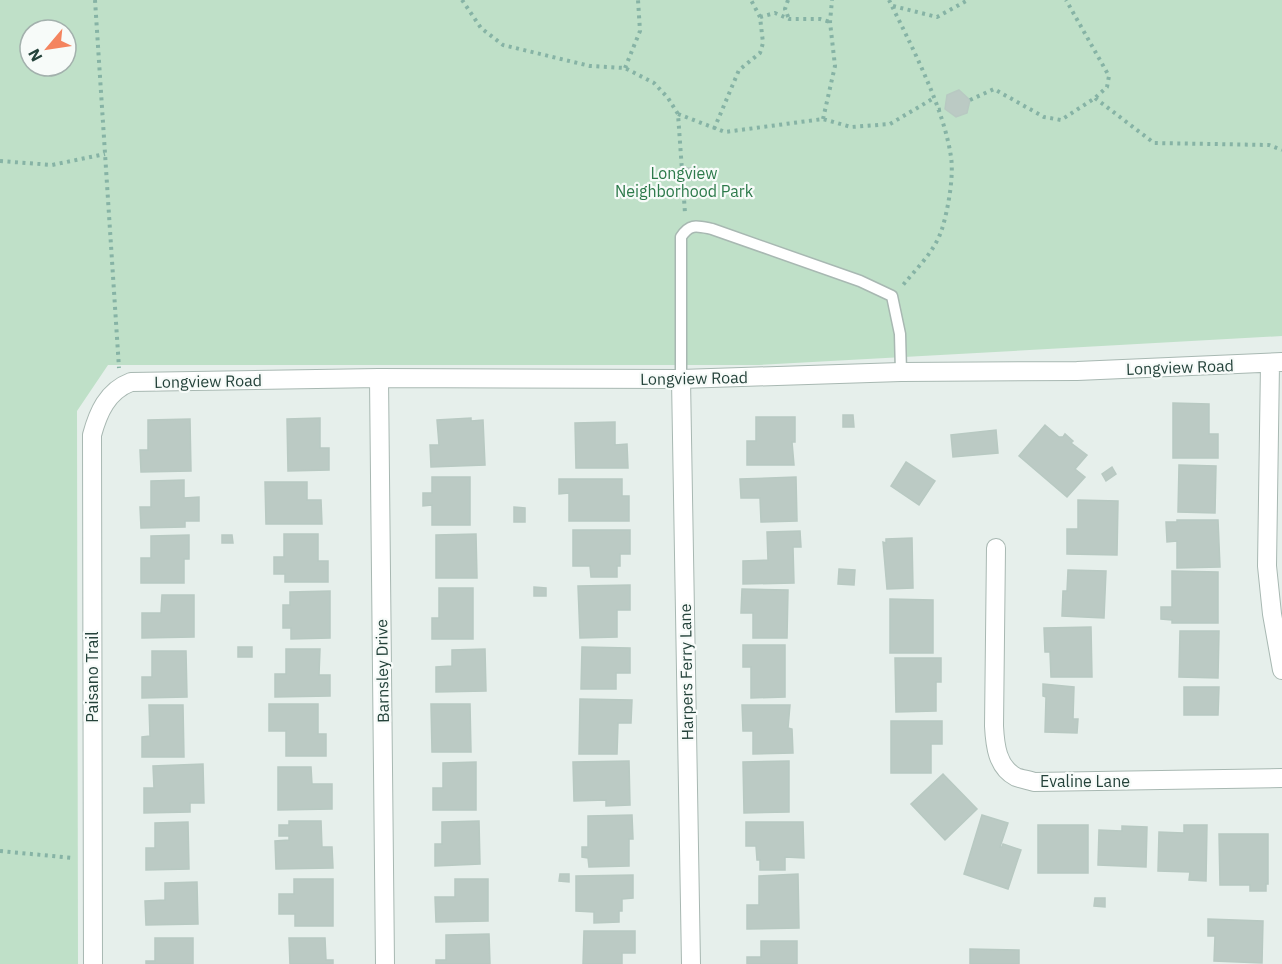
<svg xmlns="http://www.w3.org/2000/svg" width="1282" height="964" font-family="'IBM Plex Sans',sans-serif">
  <rect width="100%" height="100%" fill="#e6efeb"/>
  <!-- green -->
  <path fill="#bfe0c8" fill-rule="evenodd" d="M0 0H1282V336L759 365H108L77 411 78 964H0ZM30 30H66V66H30Z"/>
  <!-- building -->
  <path fill="#bbcac4" stroke="#b8c9c2" stroke-width="1.5" d="M959 90 970 100 967 113 956 117 945 109 947 95Z
    M686 168H697V180H686Z
    M1173 403 1209 404V434H1218V458H1173Z
    M843 415H853L854 427H843Z
    M756 417H795V442H792L794 465H747V441H756Z
    M320 418V448H329V470L288 471 287 419Z
    M471 418V421L483 420 485 465 431 467 430 445H439L437 420Z
    M190 419 191 471 141 472 140 450H148V420Z
    M615 422V445L627 444 628 468H576L575 423Z
    M1045 425 1059 437H1063L1065 434 1073 441 1071 443 1087 455 1075 469 1085 477 1067 497 1019 456Z
    M996 430 998 453 953 457 951 435Z
    M906 462 935 481 919 505 891 486Z
    M1179 465 1216 466 1215 513 1178 512Z
    M1112 467 1116 474 1106 481 1102 474Z
    M432 477H470V525H432V505L423 506V493H432Z
    M796 477 797 521 761 522 760 498H741L740 479Z
    M559 479H622V496H629V521H569V493L559 494Z
    M184 480V498L199 497V521H185V527L141 528 140 507H151V481Z
    M265 482H307V500H321L322 524H266Z
    M1078 500 1118 501 1117 555 1067 554V529H1078Z
    M514 507 525 508V522H514Z
    M1177 520H1218L1220 567 1177 568V541L1167 542 1166 522H1177Z
    M573 530H630V554H620V566H617V577H591L590 566H573Z
    M800 531 801 547H793L794 583 743 584V561L768 560 767 532Z
    M284 534H318V561H328V582H285V574H274V557H284Z
    M476 534 477 578H436V535Z
    M189 535V559H184V583H141V558H151V536Z
    M222 535H232L233 543H222Z
    M912 538 913 588 887 589 883 542 886 543V539Z
    M839 569 855 570 854 585 838 584Z
    M1068 570 1106 571 1104 618 1062 616 1063 591H1067Z
    M1172 571 1218 572V623H1172V620L1161 619V607H1172Z
    M630 585V610H617V637L580 638 578 586Z
    M534 587 546 588V596H534Z
    M439 588H473V639H432V618H439Z
    M742 589 788 590 787 638H753V613H741Z
    M330 591V638L291 639V628H283V605H290V592Z
    M162 595H194V637L142 638V613H161Z
    M890 599 933 600V653H890Z
    M1091 627 1092 677H1051L1050 652H1045L1044 628Z
    M1180 631H1219L1218 678 1179 677Z
    M743 645H785V697L751 698V667H743Z
    M238 647H252V657H238Z
    M582 647 630 648V673H616V689H581Z
    M286 649H320L319 675H330V696L275 697V674H286Z
    M485 649 486 691 436 692V667L452 666V650Z
    M152 651H186L187 697 142 698V677H152Z
    M895 658H941V682H936V711L896 712Z
    M1043 684 1074 687 1073 719H1078L1077 733 1045 732 1046 697 1043 696Z
    M1184 687H1219L1218 715H1184Z
    M580 699 632 700 631 723H618L617 754H579Z
    M269 704H318V734H326V756H286V731H269Z
    M431 704H470L471 752H432Z
    M149 705H183L184 757H142V737L150 736Z
    M742 705H790L788 728 792 729 793 753 753 754V731H743Z
    M891 721H942V744H931V773H891Z
    M629 761 630 805 606 806V800L574 801 573 762Z
    M789 761V812L744 813 743 762Z
    M476 762V810H433V788H443V763Z
    M203 764 204 803H190V812L144 813V788H154L153 766Z
    M278 767H311L312 784H332V809L278 810Z
    M943 774 977 809 945 840 911 804Z
    M632 815 633 839H629V866L589 867 588 858 582 857V847H588V816Z
    M982 815 1008 823 1000 847H1002L1003 844 1021 850 1008 889 964 874Z
    M289 821H321L322 847H332L333 868 276 869 275 841 289 840V836H279V825H289Z
    M479 821 480 864 435 866V844H442V822Z
    M188 822 189 869 146 870V848H155V823Z
    M746 822H803L804 858 785 857V870H760V860H757L756 846H746Z
    M1038 825H1088V873H1038Z
    M1184 825H1207L1206 881 1189 880 1190 872 1158 871 1159 832 1184 833Z
    M1122 826 1147 827 1146 867 1098 865 1099 830 1122 831Z
    M1219 834H1268V884H1266V891H1250V885H1220Z
    M560 874H569V882L559 881Z
    M798 874 799 928 747 929V905H759V876Z
    M633 875V898L622 899V911H619V922L594 923V912L576 911V876Z
    M294 879H333V926H295V914H279V894H294Z
    M455 879H488V921L436 922 435 897H455Z
    M197 882 198 924 146 925 145 901 165 900V883Z
    M1095 898H1105V907L1094 906Z
    M1208 919 1263 921 1262 963 1214 961 1215 936H1208Z
    M584 931H635V953H622V964H583Z
    M489 934 490 964H436V960H446V935Z
    M155 938H193V964H146V961H155Z
    M289 938H325L326 960H333V964H290Z
    M761 941H797V964H747V957H761Z
    M970 949 1019 950V964H970Z"/>
  <g fill="none" stroke-linecap="round" stroke-linejoin="round">
    <defs>
      <path id="lane" d="M681 379V237C690 223 697 226 712 229L860 281 892 296 900 334 901 372"/>
      <path id="street" d="M1270 364 1267 566 1272 614 1282 670
        M379 378 385 964
        M681 379 691 964
        M996 548 994 726C995 745 997 767 1016 777 1021 779 1029 780 1034 782L1282 778
        M93 964 92 435C98 413 107 391 131 382L379 378 681 379 901 372 1077 371 1282 362"/>
    </defs>
    <!-- lane casing -->
    <use href="#lane" stroke="#a8b8b2" stroke-width="13"/>
    <!-- street casing -->
    <use href="#street" stroke="#a8b8b2" stroke-width="20"/>
    <!-- path -->
    <path stroke="#86b3a5" stroke-width="4" stroke-dasharray="3 4.5" stroke-linecap="butt" d="M95 0 119 368
      M462 0 481 28 503 45 590 66 625 68 654 83 668 98 678 114 685 213
      M788 0 785 9 789 19
      M889 0C911 45 944 108 951 157 954 176 948 210 942 229 935 251 917 268 903 285
      M893 6 937 17 968 0
      M760 17 775 13 789 19H820L830 22
      M625 68 640 31 638 0
      M1095 98 1154 143 1269 145 1282 150
      M970 100 994 89 1044 117 1061 120 1095 98 1107 87 1109 76 1066 0
      M938 110 945 109
      M678 114 725 132 823 119 851 127 890 124 934 98
      M823 119 835 66 830 22 832 0
      M714 129 739 70 760 53 763 43 760 17 751 0
      M0 161 52 165 105 154
      M0 851 73 858"/>
    <!-- lane -->
    <use href="#lane" stroke="#fff" stroke-width="10"/>
    <!-- street -->
    <use href="#street" stroke="#fff" stroke-width="18"/>
  </g>
  <g text-anchor="middle" dominant-baseline="central" stroke-width="4.5" stroke-linejoin="round" paint-order="stroke">
    <!-- park labels -->
    <g font-size="16" fill="#2d7a4b" stroke="#f7fbf9">
      <text x="684" y="173">Longview<tspan x="684" dy="18">Neighborhood Park</tspan></text>
    </g>
    <!-- street labels -->
    <g font-size="16" fill="#24423a" stroke="#f7fbf9">
      <text transform="translate(1180 367) rotate(-2)">Longview Road</text>
      <text transform="translate(694 378) rotate(-1)">Longview Road</text>
      <text transform="translate(208 381) rotate(-1)">Longview Road</text>
      <text transform="translate(382 671) rotate(-91)">Barnsley Drive</text>
      <text transform="translate(686 672) rotate(-91)">Harpers Ferry Lane</text>
      <text transform="translate(92 677) rotate(-90)">Paisano Trail</text>
      <text x="1085" y="781">Evaline Lane</text>
    </g>
  </g>
  <!-- north arrow -->
  <g transform="translate(48 48) rotate(241)"><circle r="28" fill="#f7fbf9" stroke="#a3b1ad" stroke-width="1.5"/>
  <path d="M0-4.5L10 22L0 15L-10 22Z" fill="#f4845f"/>
  <text y="-9" font-size="16" font-weight="bold" text-anchor="middle" fill="#24423a">N</text>
  </g>
</svg>
